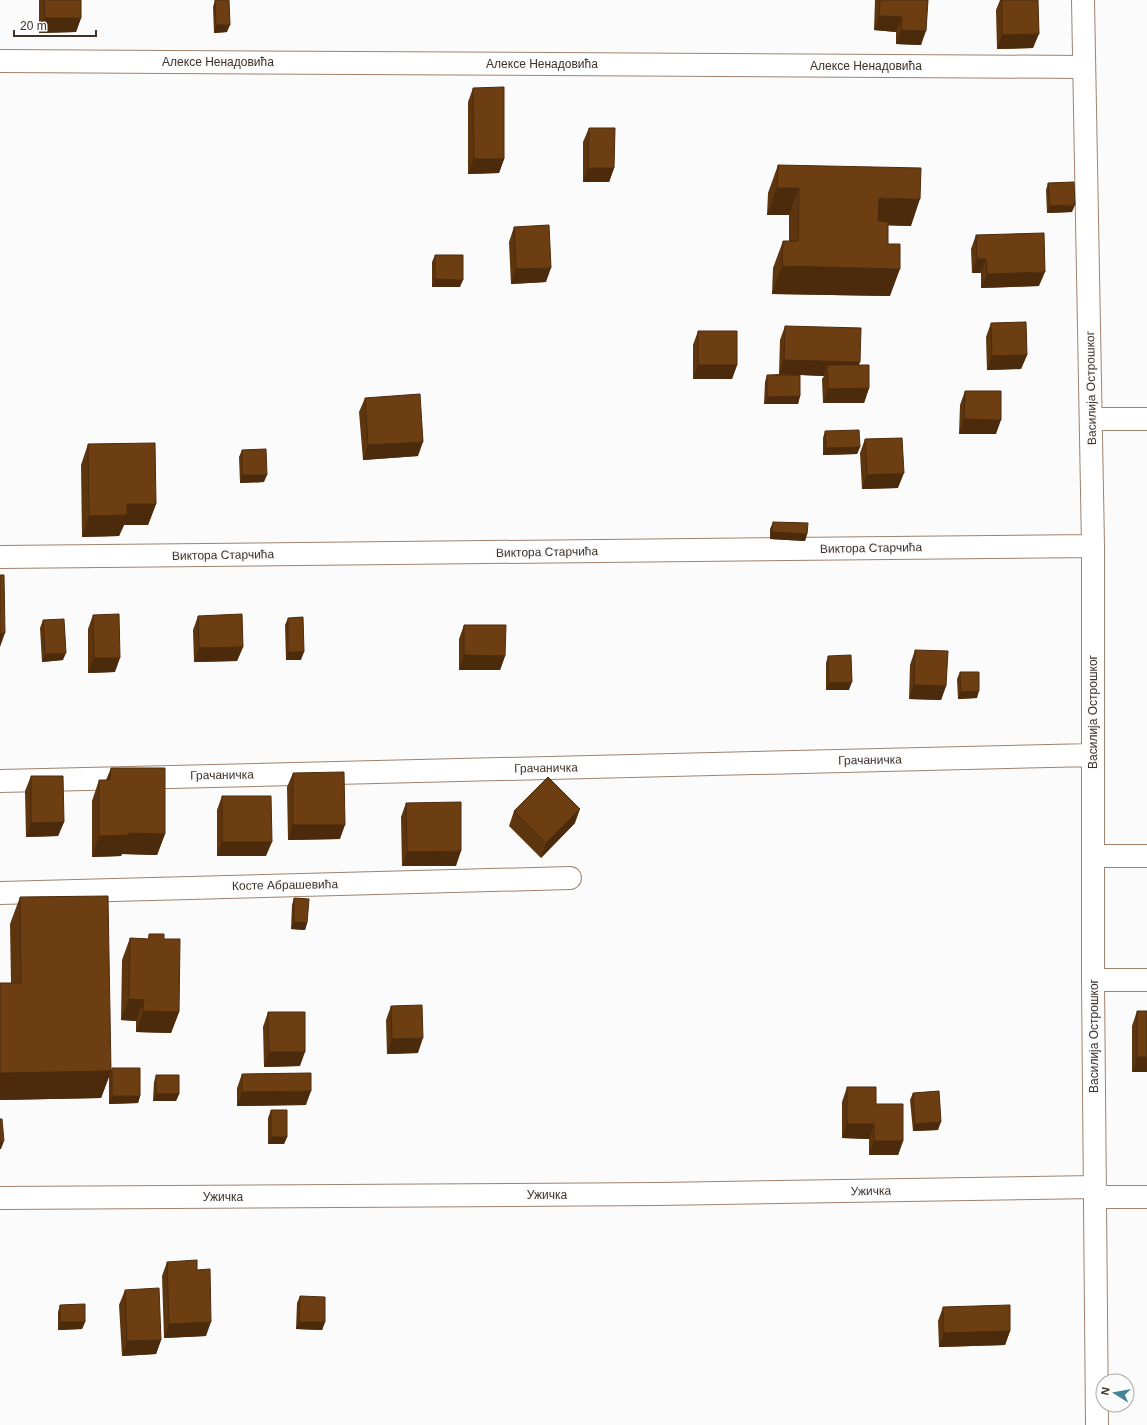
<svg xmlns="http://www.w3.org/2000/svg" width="1147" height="1425" font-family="Helvetica,sans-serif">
  <rect width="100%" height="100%" fill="#fbfbfb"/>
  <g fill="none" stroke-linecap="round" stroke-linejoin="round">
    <defs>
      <path id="minor" d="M1083 0 1093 546V980L1097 1425
        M0 61 1084 67
        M1092 419H1147
        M0 557 1093 546
        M0 781 1093 755
        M1093 856H1147
        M0 893 570 878
        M1093 980H1147
        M1095 1197H1147
        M0 1198 659 1194 1095 1187"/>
    </defs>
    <!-- minor casing -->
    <use href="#minor" stroke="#9f826d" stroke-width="24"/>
    <!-- minor -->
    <use href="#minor" stroke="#fff" stroke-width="22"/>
  </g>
  <!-- wall -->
  <path fill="#5d350f" d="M39 0H81V18L76 32 39 33Z
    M215 0 227 32 214 33 213 7Z
    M875 0H928L921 45 896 44V32L874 30Z
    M1000 0H1038L1033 48 997 49 996 10Z
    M473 88 504 159 499 173 468 174V102Z
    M589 128 614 168 609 182H583V142Z
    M778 165 911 226 888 225V244L890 296 772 294 773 268 783 241H789V215H767L768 193Z
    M1048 183 1072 212 1047 213 1046 190Z
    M514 227 546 282 511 284 509 242Z
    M976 235 1039 286 981 288V273H972L971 249Z
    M435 255 460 287H432V262Z
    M991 323 1027 355 1021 369 987 370 986 337Z
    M785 326 859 365 869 388 864 403H823L822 379 824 376 800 375V396L798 404H764L765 382 767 375 779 374 780 340Z
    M698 331 737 365 732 379H693V345Z
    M965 391 996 434H959L960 405Z
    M365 398 418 456 363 460 359 412Z
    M825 431 860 447 857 454 823 455V438Z
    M865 439 898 488 862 489 860 453Z
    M88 444 156 504 148 525H124L119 536 82 537 81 465Z
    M242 450 264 482 240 483 239 457Z
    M773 522 807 534 805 541 770 539V529Z
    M93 615 115 672 88 673V629Z
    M198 616 243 647 237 661 194 662 193 630Z
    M288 618 301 660H286L285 625Z
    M43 620 63 660 42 662 40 628Z
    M464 625 505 656 500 670H459V639Z
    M915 650 946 686 941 700 909 699 910 665Z
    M828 656 849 690H826V663Z
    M960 672 977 698 958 699 957 679Z
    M111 768 165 834 157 855 122 854 121 856 92 857V801L99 780H106Z
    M293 773 340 839 288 840 287 787Z
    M31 776 64 822 58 836 26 837 25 791Z
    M222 796 266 856H217V810Z
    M406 803 456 866H402L401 817Z
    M514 811 575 823 541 858 509 826Z
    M20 897 111 1069 140 1096 138 1103 109 1104V1077L101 1098 0 1100V983H11L10 924Z
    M294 898 307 923 305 930 291 929 292 905Z
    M149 934 164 939 179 1012 171 1033 136 1032V1021L121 1020 122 960 130 938 148 939Z
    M391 1006 418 1053 387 1054 386 1020Z
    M1137 1011H1147V1072H1132V1026Z
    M268 1012 300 1066 264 1067 263 1027Z
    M242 1074 306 1105 237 1106V1088Z
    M156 1075 179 1094 176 1101H153L154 1082Z
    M847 1087 876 1104 903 1141 898 1155H869V1139L842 1138V1102Z
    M913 1093 938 1130 913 1131 910 1100Z
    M271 1110 287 1137 284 1144H268V1118Z
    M167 1262 206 1336 164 1338 162 1276Z
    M125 1290 161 1340 156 1354 122 1356 119 1305Z
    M300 1296 325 1322 322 1330 296 1329 297 1303Z
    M60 1305 85 1322 82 1329 58 1330V1312Z
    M943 1307 1010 1331 1005 1345 939 1347 938 1321Z"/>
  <!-- shaded-wall -->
  <path fill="#4c2b0d" d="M879 16 902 17 896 32 874 30Z
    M45 18H81L76 32 39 33Z
    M216 25H230L227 32 214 33Z
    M901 30 926 31 921 45 896 44Z
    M1039 34 1033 48 997 49 1002 35Z
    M474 159H504L499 173 468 174Z
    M588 168H614L609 182H583Z
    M777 188H799L789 215H767Z
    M879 198 920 199 911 226 869 225Z
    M1075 205 1072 212 1047 213 1050 206Z
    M977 259H986L981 273H972Z
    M782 266 900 269 890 296 772 294Z
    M551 268 546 282 511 284 516 269Z
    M1045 272 1039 286 981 288 987 274Z
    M435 279 463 280 460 287H432Z
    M1027 355 1021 369 987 370 992 356Z
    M784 360 860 362 855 376 827 365 824 376 779 374Z
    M698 365H737L732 379H693Z
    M869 388 864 403H823L828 389Z
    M800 396 798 404H764L767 397Z
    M964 419 1001 420 996 434H959Z
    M423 442 418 456 363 460 368 445Z
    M860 447 857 454 823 455 826 448Z
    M904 473 898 488 862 489 867 475Z
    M242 475H267L264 482 240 483Z
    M127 504H156L148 525H124L119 536 82 537 89 516Z
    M772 532 807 534 805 541 770 539Z
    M0 633H5L0 647Z
    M243 647 237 661 194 662 199 648Z
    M288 652H304L301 660H286Z
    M66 653 63 660 42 662 45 654Z
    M464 655 505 656 500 670H459Z
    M94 658H120L115 672 88 673Z
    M852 682 849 690H826L829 683Z
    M914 685 946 686 941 700 909 699Z
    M979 691 977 698 958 699 961 692Z
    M580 809 575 823 541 858 546 843Z
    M64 822 58 836 26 837 31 823Z
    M293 825H345L340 839 288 840Z
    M129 833 165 834 157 855 122 854 121 856 92 857 99 836Z
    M222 842H272L266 856H217Z
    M461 851 456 866H402L407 852Z
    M294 922 307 923 305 930 291 929Z
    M129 999 144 1000 136 1021 121 1020Z
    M143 1011 179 1012 171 1033 136 1032Z
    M423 1038 418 1053 387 1054 392 1039Z
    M269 1052H305L300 1066 264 1067Z
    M1137 1057H1147V1072H1132Z
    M111 1071 101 1098 0 1100V1073Z
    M311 1091 306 1105 237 1106 242 1092Z
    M156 1094H179L176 1101H153Z
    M112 1096H140L138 1103 109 1104Z
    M941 1122 938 1130 913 1131 915 1124Z
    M847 1124H874L869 1139 842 1138Z
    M271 1137H287L284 1144H268Z
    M4 1141 1 1149H0V1142Z
    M874 1141H903L898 1155H869Z
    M60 1322H85L82 1329 58 1330Z
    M211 1322 206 1336 164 1338 169 1324Z
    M299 1322H325L322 1330 296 1329Z
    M1010 1331 1005 1345 939 1347 944 1333Z
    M161 1340 156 1354 122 1356 127 1341Z"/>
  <!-- building -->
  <path fill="#6c3e12" stroke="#4c2b0d" d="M44 0H81V18H45Z
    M215 0H229L230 25H216Z
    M880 0H928L926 31 901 30 902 17 879 16Z
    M1002 0H1038L1039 34 1002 35Z
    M504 87V159H474L473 88Z
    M589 128H615L614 168H588Z
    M778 165 921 168 920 199 879 198 878 221 888 222V244H900V269L782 266 783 241H798L799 188H777Z
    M1074 182 1075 205 1050 206 1048 183Z
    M549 225 551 268 516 269 514 227Z
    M1044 233 1045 272 987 274 986 259H977L976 235Z
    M435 255H463V280L435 279Z
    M1026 322 1027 355 992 356 991 323Z
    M785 326 861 328 860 362 784 360Z
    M698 331H737V365H698Z
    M827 365H869V388L828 389Z
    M767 375H800V396L767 397Z
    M965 391H1001V420L964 419Z
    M420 394 423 442 368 445 365 398Z
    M859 430 860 447 826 448 825 431Z
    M902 438 904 473 867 475 865 439Z
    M155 443 156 504H127V515L89 516 88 444Z
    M266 449 267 475H242V450Z
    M773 522 808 523 807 534 772 532Z
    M0 575H4L5 633H0Z
    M119 614 120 658H94L93 615Z
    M242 614 243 647 199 648 198 616Z
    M303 617 304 652H288V618Z
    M64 619 66 653 45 654 43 620Z
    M464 625H506L505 656 464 655Z
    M915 650 948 651 946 686 914 685Z
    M851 655 852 682 829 683 828 656Z
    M960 672H979V691L961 692Z
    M111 768H165V834L129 833V835L99 836V780H110Z
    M344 772 345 825H293V773Z
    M31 776H63L64 822 31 823Z
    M548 777 580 809 546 843 514 811Z
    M222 796H271L272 842H222Z
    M461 802V851L407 852 406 803Z
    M108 896 111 1071 0 1073V983H21L20 897Z
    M294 898 309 899 307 923 294 922Z
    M149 934H164V939H180L179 1012 143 1011 144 1000 129 999 130 938 149 939Z
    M422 1005 423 1038 392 1039 391 1006Z
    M1137 1011H1147V1057H1137Z
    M268 1012H305V1052H269Z
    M112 1068H140V1096H112Z
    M311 1073V1091L242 1092V1074Z
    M156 1075H179V1094H156Z
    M847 1087H876V1104H903V1141H874V1124H847Z
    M939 1091 941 1122 915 1124 913 1093Z
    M271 1110H287V1137H271Z
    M0 1119H2L4 1141 0 1142Z
    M197 1260V1270L210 1269 211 1322 169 1324 167 1262Z
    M159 1288 161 1340 127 1341 125 1290Z
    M300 1296 325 1297V1322H299Z
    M85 1304V1322H60V1305Z
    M1010 1305V1331L944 1333 943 1307Z"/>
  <g text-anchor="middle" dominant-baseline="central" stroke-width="4" stroke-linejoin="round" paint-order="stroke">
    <!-- street labels -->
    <g font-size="12" fill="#3e3229" stroke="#fbfbfb">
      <text x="218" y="62">Алексе Ненадовића</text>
      <text x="542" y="64">Алексе Ненадовића</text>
      <text x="866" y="66">Алексе Ненадовића</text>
      <text transform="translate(1091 388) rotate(-91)">Василија Острошког</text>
      <text transform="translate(871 548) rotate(-1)">Виктора Старчића</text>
      <text transform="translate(547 552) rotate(-1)">Виктора Старчића</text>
      <text transform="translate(223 555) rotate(-1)">Виктора Старчића</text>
      <text transform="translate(1093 712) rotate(-90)">Василија Острошког</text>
      <text transform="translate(870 760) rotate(-1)">Грачаничка</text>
      <text transform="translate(546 768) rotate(-1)">Грачаничка</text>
      <text transform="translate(222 775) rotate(-1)">Грачаничка</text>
      <text transform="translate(285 885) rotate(-1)">Косте Абрашевића</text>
      <text transform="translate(1094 1036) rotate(-90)">Василија Острошког</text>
      <text transform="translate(871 1191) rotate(-1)">Ужичка</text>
      <text x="547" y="1195">Ужичка</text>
      <text x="223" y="1197">Ужичка</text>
    </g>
  </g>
  <!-- north arrow -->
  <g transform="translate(1115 1393) rotate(281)"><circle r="19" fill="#fbfbfb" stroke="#afaba7"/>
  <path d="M0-3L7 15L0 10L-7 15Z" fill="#448697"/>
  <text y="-6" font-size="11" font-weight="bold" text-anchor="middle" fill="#3e3229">N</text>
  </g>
  <!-- scale -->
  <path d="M14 30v6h82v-6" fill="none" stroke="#3e3229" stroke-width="2"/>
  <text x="20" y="30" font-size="12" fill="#3e3229" stroke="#fbfbfb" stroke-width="3" paint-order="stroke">20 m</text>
</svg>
